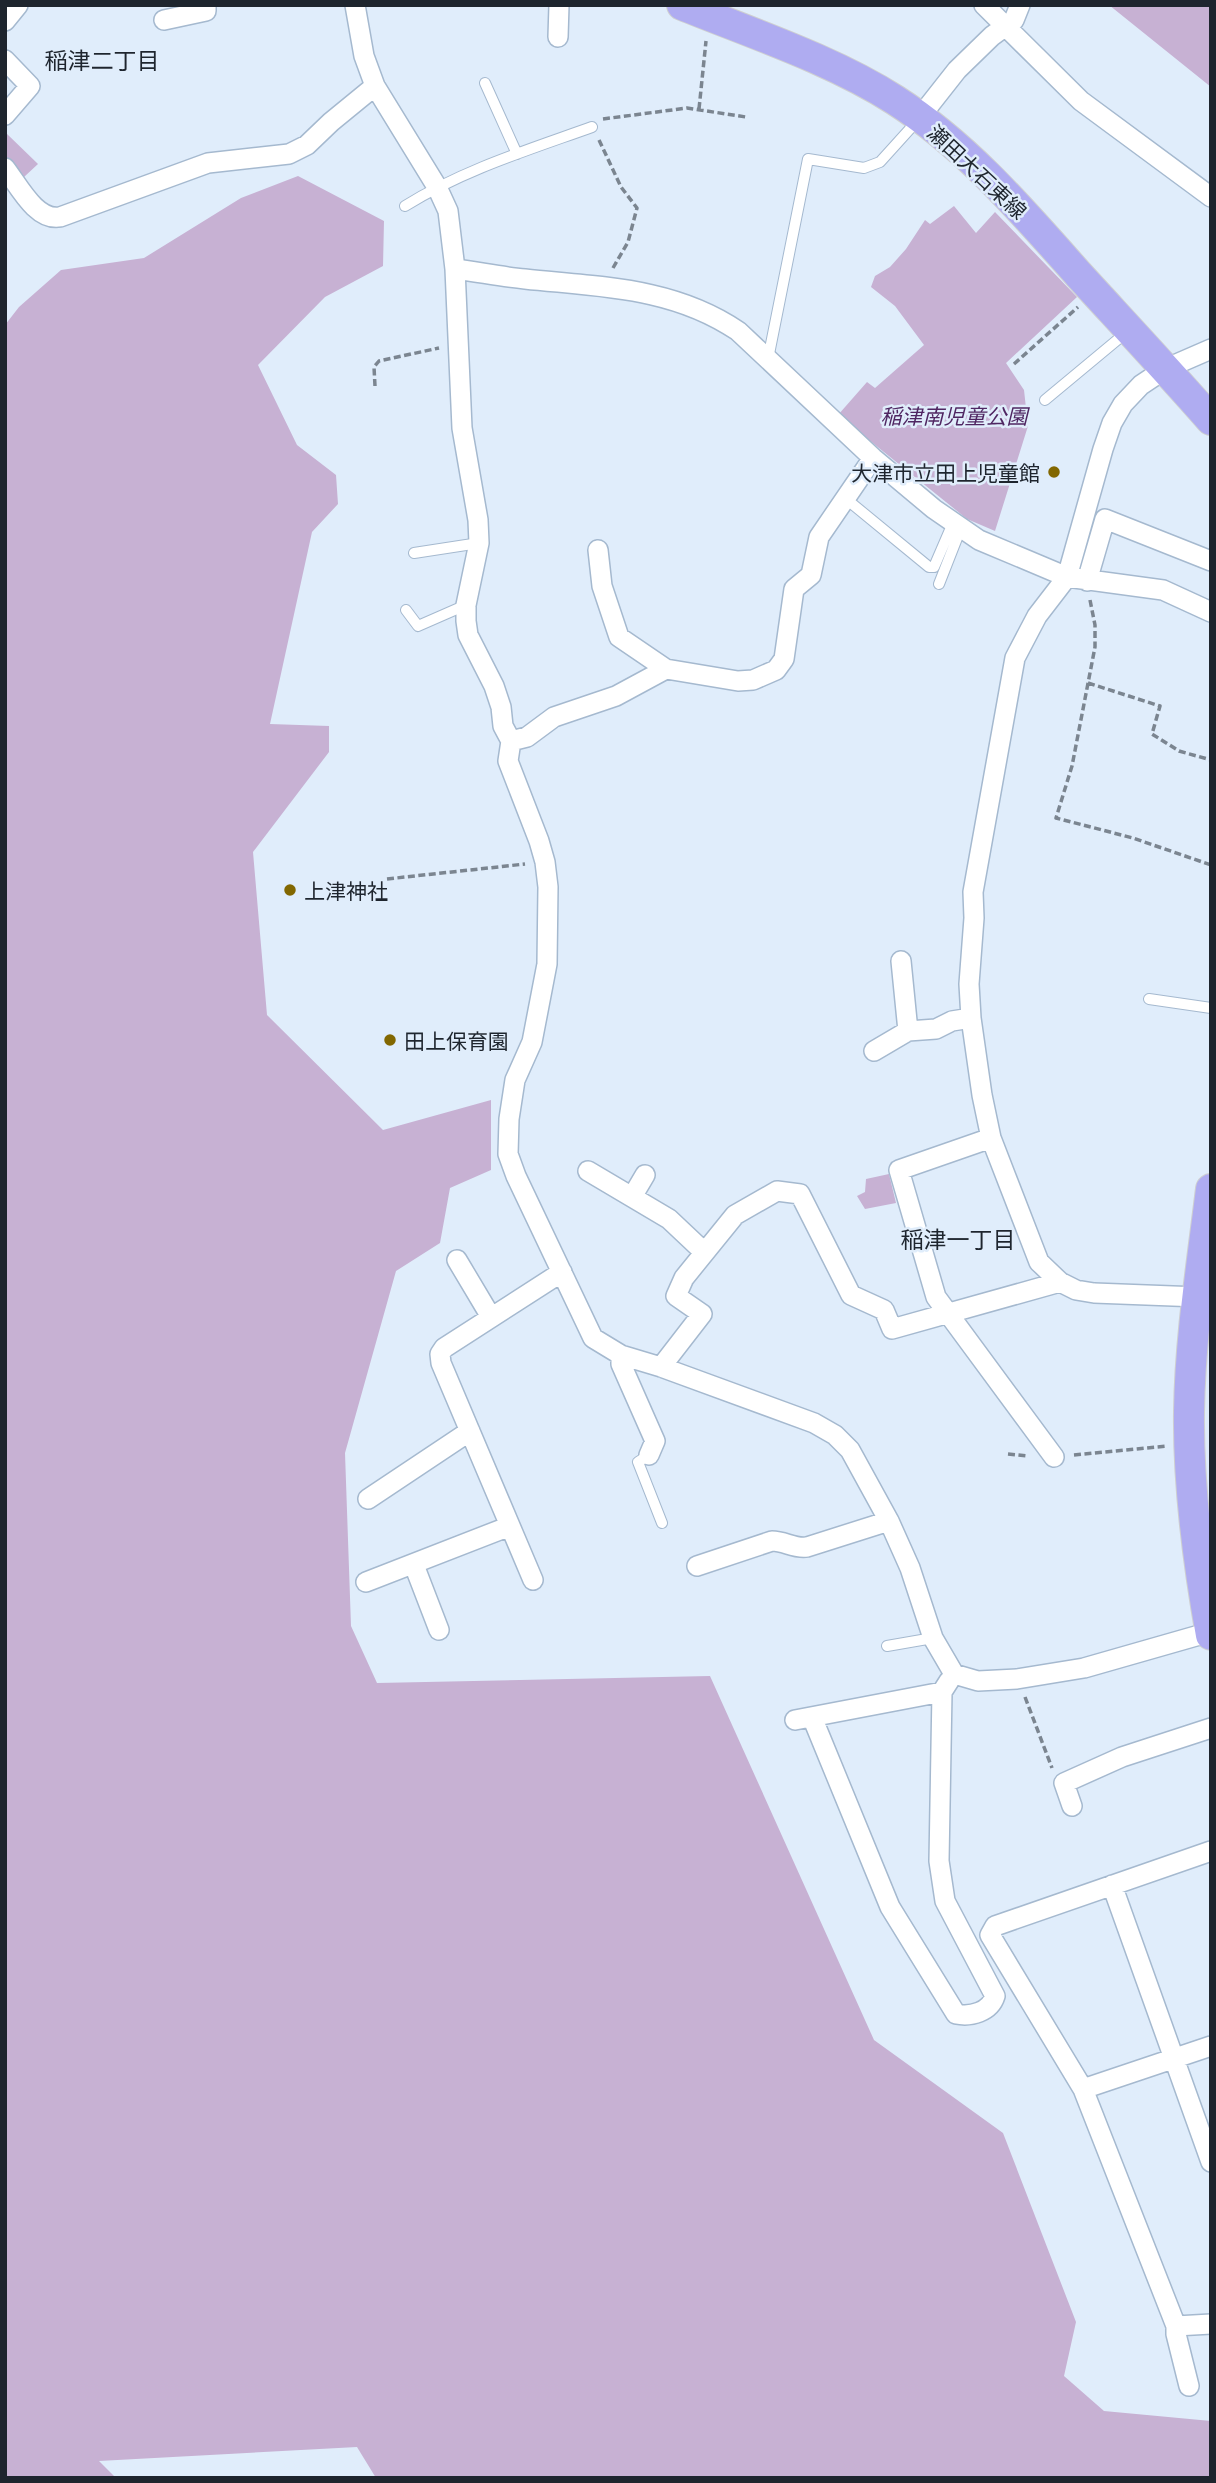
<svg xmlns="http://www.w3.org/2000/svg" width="1216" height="2483" font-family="Georgia,'Noto Sans JP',serif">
  <rect width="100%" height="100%" fill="#e0edfb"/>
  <!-- green -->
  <path fill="#c7b1d3" d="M1110 5H1211V87L1109 5Z
    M5 132 38 164 24 177 5 156Z
    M298 176 384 221 383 266 325 297 258 365 297 445 336 475 338 504 312 532 270 724 329 726V752L253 852 267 1015 383 1130 491 1100V1170L450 1188 440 1243 396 1271 345 1453 351 1626 377 1683 710 1676 874 2040 1003 2133 1076 2322 1064 2376 1104 2411 1211 2421V2478H376L357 2447 99 2461 116 2478H5V325L19 307 61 270 144 258 241 198Z
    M954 206 976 233 995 212 1077 297 1006 363 1024 390 1028 426 995 531 967 519 838 415 867 382 875 388 924 345 895 306 871 287 875 276 890 267 906 249 925 220 930 224Z
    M889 1174 896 1203 865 1209 857 1196 865 1192 866 1179Z"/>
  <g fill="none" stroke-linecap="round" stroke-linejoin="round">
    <defs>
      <path id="lane" d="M485 83 517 154
        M405 206C463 170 528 150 592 127
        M768 359 808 159 864 168 880 162 918 120
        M1045 400 1128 331
        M845 498 929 567H934L953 523
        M414 553 479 543
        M939 584 961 528
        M406 610 418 626 466 605
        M1149 999 1211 1008
        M649 1455 638 1462 662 1523
        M887 1646 933 1638"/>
      <path id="street" d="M355 5 364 56 375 86 437 187 448 211 455 269 462 428 478 520 479 543 466 605V621L468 635 494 686 501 707 503 726 511 741 508 761 539 841 545 862 548 887 547 964 532 1042 515 1080 509 1119 508 1154 516 1176 593 1338 621 1355 661 1367 814 1423 835 1435 850 1450 889 1521 910 1568 933 1638 954 1674 978 1681 1017 1679 1084 1668 1210 1632
        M984 5 1081 101 1211 197
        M164 20 206 11V5
        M5 21 18 5
        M558 37 559 5
        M5 60 30 86 5 115
        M920 117 957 70 992 36 1014 20 1020 5
        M5 168C19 186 36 221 60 217L208 163 289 154 307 145 331 122 375 86
        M455 269C479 272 502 277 525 279 601 287 673 287 738 331L873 458 934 509 979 540 1067 577 1163 590 1211 612
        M598 550 602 586 619 637 666 669
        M1087 581 1105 519 1211 561
        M511 741 527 737 554 717 616 696 666 669 738 681 753 680 776 670 784 659 794 589 811 575 819 537 873 458
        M901 961 908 1031
        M874 1051 908 1031 936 1029 952 1021 971 1018
        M991 1138 899 1170 936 1297 1054 1457
        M588 1171 669 1219 704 1252
        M632 1197 645 1175
        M457 1260 491 1317
        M1199 1297 1094 1293 1076 1290 1060 1282 1039 1262 991 1138 982 1095 971 1018 969 984 974 918 973 892 1015 658 1037 616 1067 577 1103 449 1112 423 1123 404 1141 385 1165 369 1211 349
        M621 1355V1364L655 1441 649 1455
        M661 1367 702 1314 676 1296 684 1278 735 1215 777 1191 800 1194 851 1295 884 1310 892 1329 1060 1282
        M368 1499 470 1431
        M414 1565 439 1630
        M697 1566 772 1541C785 1541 794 1549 807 1547L889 1521
        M533 1580 441 1363 440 1354 444 1348 562 1272
        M366 1582 510 1526
        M812 1717 890 1907 956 2014C971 2017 990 2012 995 1996L945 1901 939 1861 942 1692
        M795 1720 942 1692 949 1681
        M1072 1806 1064 1783 1122 1757 1211 1728
        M1211 1851 995 1926 990 1935 1083 2089 1176 2326 1211 2324
        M1112 1885 1211 2162
        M1083 2089 1211 2046
        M1176 2326V2334L1189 2386"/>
      <path id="primary" d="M682 5C751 33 833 60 895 100 967 146 1023 212 1079 275 1123 323 1168 371 1211 420
        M1211 1189C1202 1263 1190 1338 1189 1412 1188 1486 1198 1562 1211 1635"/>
    </defs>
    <!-- lane casing -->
    <use href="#lane" stroke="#a5b9cf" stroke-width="12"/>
    <!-- street casing -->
    <use href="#street" stroke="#a5b9cf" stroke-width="22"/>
    <!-- primary casing -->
    <use href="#primary" stroke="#cecfd1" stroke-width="32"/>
    <!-- path -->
    <path stroke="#7b8590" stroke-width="3.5" stroke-dasharray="7 3.5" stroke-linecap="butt" d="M699 109 706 41
      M603 119 687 108 746 117
      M599 140 621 187 637 208 628 242 613 268
      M1014 364 1078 307
      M375 386 374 367 379 361 439 348
      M1090 600 1095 625V647L1072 766 1056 818 1133 838 1211 865
      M1088 683 1160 706 1152 734 1179 751 1211 760
      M387 879 525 864
      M1008 1454 1028 1456
      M1074 1455 1167 1446
      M1025 1697 1052 1768"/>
    <!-- lane -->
    <use href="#lane" stroke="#fff" stroke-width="10"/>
    <!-- street -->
    <use href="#street" stroke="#fff" stroke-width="19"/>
    <!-- primary -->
    <use href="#primary" stroke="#afacf1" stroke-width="30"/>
  </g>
  <!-- markers -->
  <g fill="#826700" stroke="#e0edfb" stroke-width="2.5">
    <circle cx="1054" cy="472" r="7"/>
    <circle cx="290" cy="890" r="7"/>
    <circle cx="390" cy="1040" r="7"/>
  </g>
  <g text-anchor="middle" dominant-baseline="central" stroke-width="5" stroke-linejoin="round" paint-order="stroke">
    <!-- street labels -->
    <g font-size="21" fill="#1e252e" stroke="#e0edfb">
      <text transform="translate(978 171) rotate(43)">瀬田大石東線</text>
    </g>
    <!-- park labels -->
    <g font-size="21" font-style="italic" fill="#4f2662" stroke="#e0edfb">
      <text x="954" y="415">稲津南児童公園</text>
    </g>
    <!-- poi labels -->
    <g font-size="21" fill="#1e252e" stroke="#e0edfb" text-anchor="start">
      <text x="1040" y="472" text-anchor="end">大津市立田上児童館</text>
      <text x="304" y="890">上津神社</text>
      <text x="404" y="1040">田上保育園</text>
    </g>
    <!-- neighbourhood labels -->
    <g font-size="23" fill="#1e252e" stroke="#e0edfb">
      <text x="102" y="59">稲津二丁目</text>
      <text x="958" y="1238">稲津一丁目</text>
    </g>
  </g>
  <!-- border -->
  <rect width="1216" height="2483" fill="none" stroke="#1e252e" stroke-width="14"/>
</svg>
